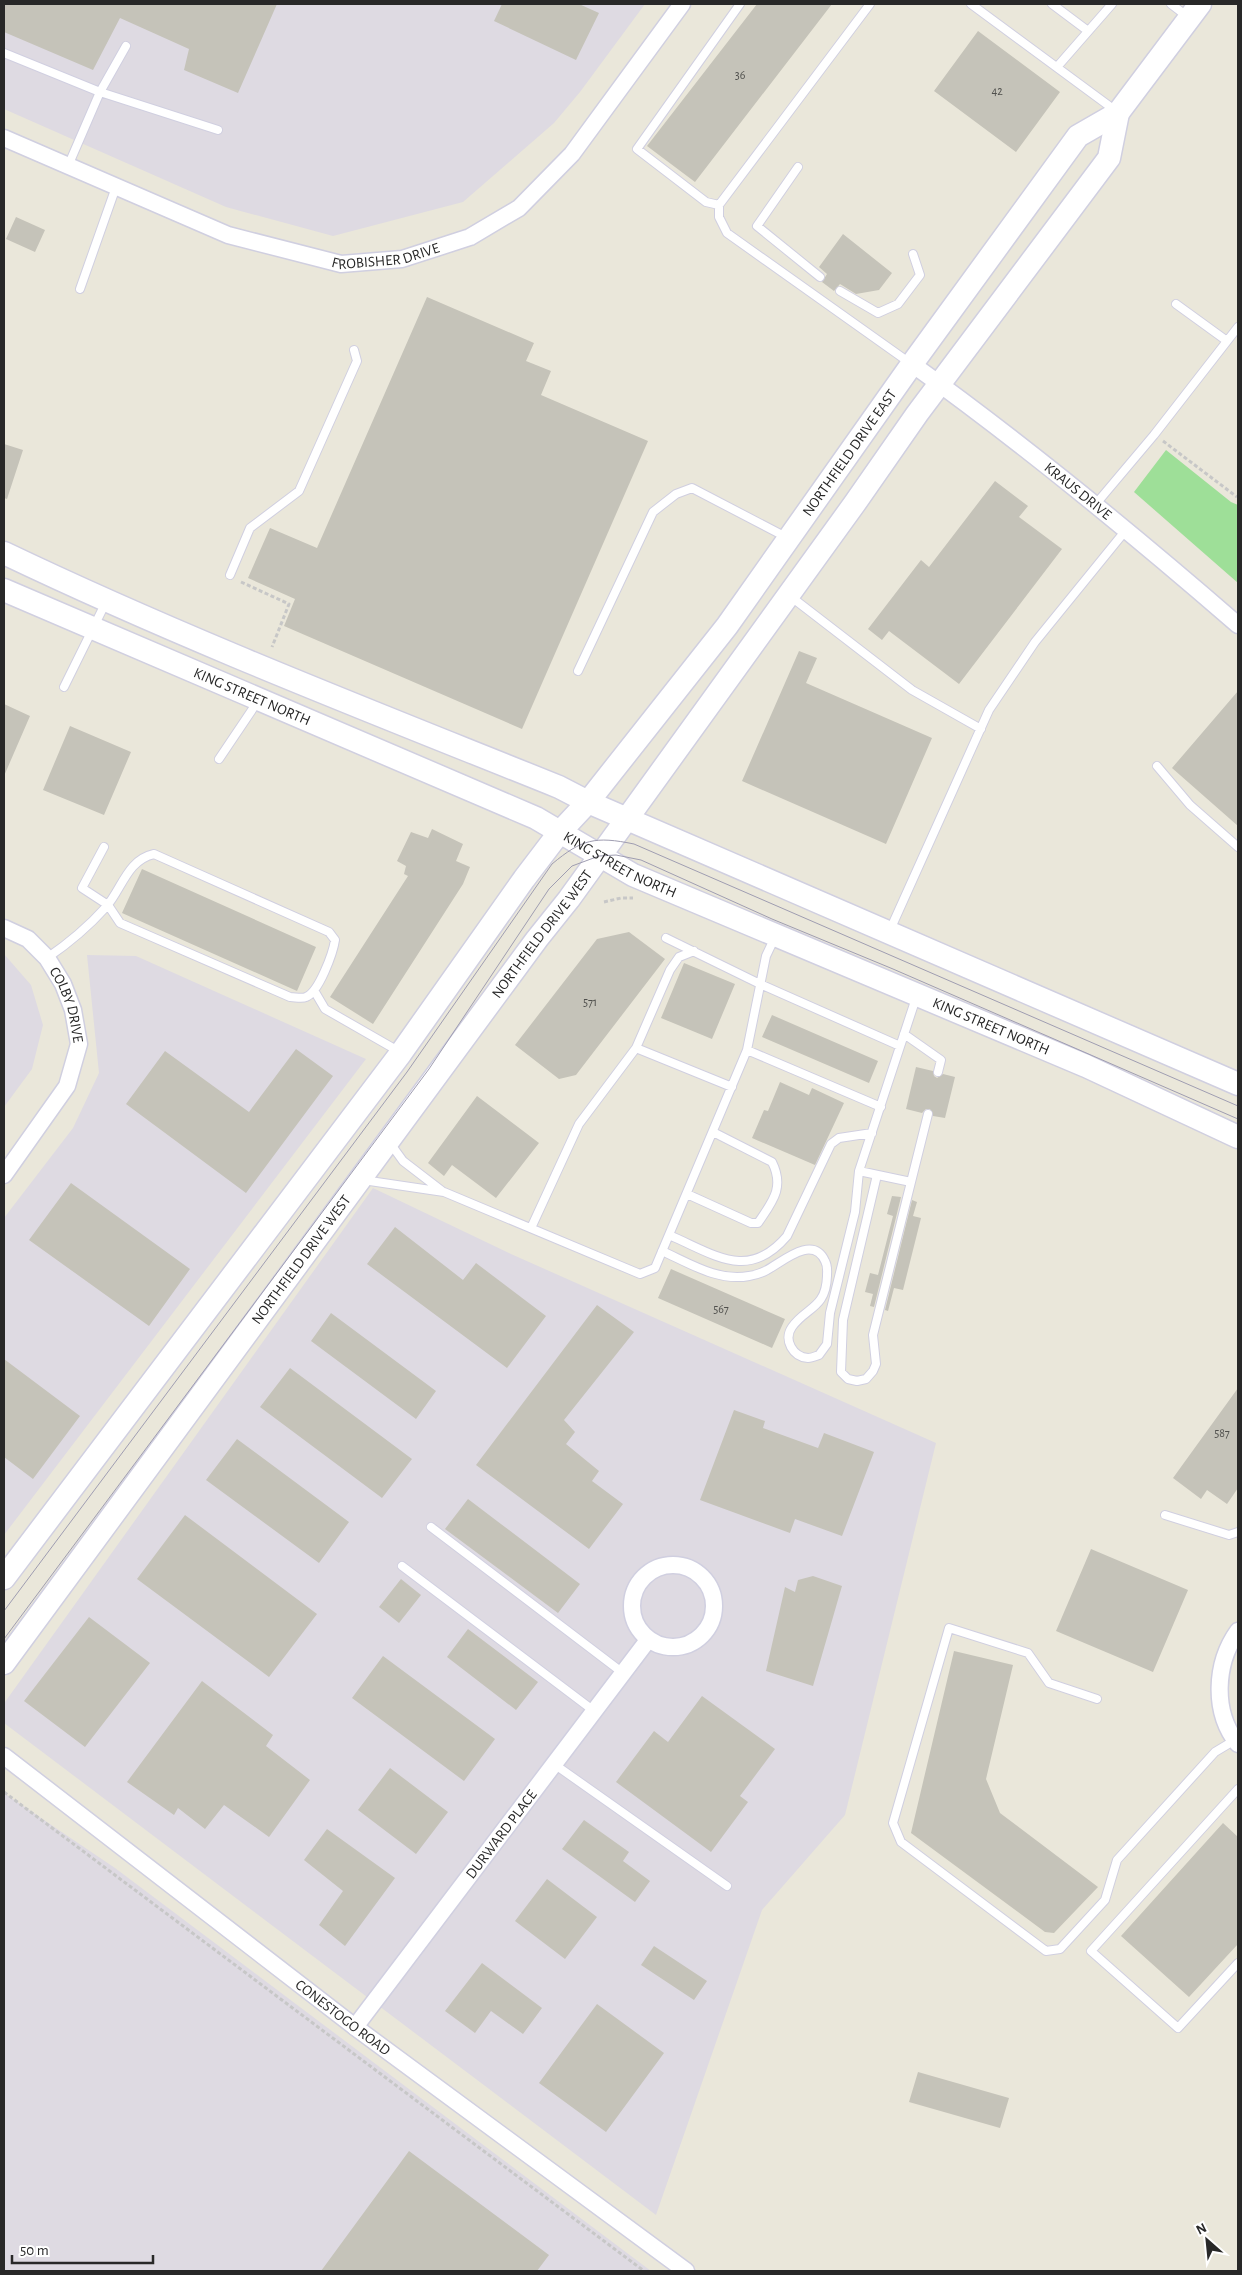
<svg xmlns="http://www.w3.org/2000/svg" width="1242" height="2275" font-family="'Alegreya Sans',sans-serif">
  <rect width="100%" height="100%" fill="#eae7da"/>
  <!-- industrial -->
  <path fill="#dedae2" d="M4 4H645L580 92 554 123 463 202 333 236 226 207 4 109Z
    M4 954 31 985 43 1025 32 1069 4 1107Z
    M87 955 136 956 366 1059 4 1535V1218L73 1128 99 1073Z
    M373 1188 511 1254 936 1443 845 1815 762 1910 656 2215 4 1723 5 1702Z
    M4 1793 115 1868 651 2271H4Z"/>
  <!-- green -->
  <path fill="#9edf98" d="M1166 450 1231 502 1238 505V583L1134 492Z"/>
  <!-- building -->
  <path fill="#c5c3b9" d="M4 4H277L238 93 184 70 189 49 120 18 93 70 4 32Z
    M502 4H579L599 13 576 60 494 21Z
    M757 4H832L695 182 647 146Z
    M978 31 1060 92 1016 152 934 91Z
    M16 217 45 230 35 252 6 239Z
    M843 234 892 273 879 290 856 294 840 284 834 291 822 282 827 274 819 267Z
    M427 297 534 343 526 361 551 371 541 395 648 441 522 729 284 626 295 599 248 578 270 528 317 548Z
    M4 444 23 450 7 499 4 498Z
    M995 481 1028 506 1019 517 1062 549 959 684 889 631 882 640 868 629 921 560 929 567Z
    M799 651 817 658 806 683 932 738 886 844 742 781Z
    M1238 691V826L1172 768Z
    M4 704 30 716 4 776Z
    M70 726 131 752 104 815 43 790Z
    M432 829 463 844 456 861 470 867 463 884 373 1024 330 997 408 876 404 874 406 866 397 861 411 832 428 838Z
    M142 869 316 947 297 991 122 913Z
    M629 932 665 959 576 1075 559 1079 515 1045 597 939Z
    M684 963 735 984 712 1039 661 1018Z
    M772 1015 878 1061 869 1083 762 1037Z
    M296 1049 333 1076 246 1193 126 1104 165 1051 249 1112Z
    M916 1067 933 1071 934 1076 937 1078 943 1074 955 1077 945 1118 933 1116 930 1109H926L922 1113 906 1109Z
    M780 1082 809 1095 812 1088 844 1103 815 1165 752 1138 764 1110 768 1111Z
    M477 1096 539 1143 496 1198 452 1165 444 1176 428 1163Z
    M71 1183 190 1269 149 1326 29 1240Z
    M892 1196 901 1197 874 1307 870 1306 873 1294 865 1292 870 1273 878 1275 893 1216 887 1214Z
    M912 1200 917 1202 913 1216 921 1218 903 1290 894 1288 888 1311 885 1310Z
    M395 1227 463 1280 476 1263 546 1316 507 1368 367 1264Z
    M671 1269 785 1319 772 1348 658 1298Z
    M597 1305 634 1332 564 1420 575 1432 566 1444 599 1471 592 1481 623 1504 589 1549 476 1465Z
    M331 1313 436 1391 416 1419 311 1341Z
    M4 1359 80 1416 33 1479 4 1457Z
    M290 1368 412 1459 382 1498 260 1407Z
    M1238 1388V1488L1227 1504 1207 1490 1201 1499 1173 1478Z
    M734 1410 765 1421 763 1428 818 1448 824 1433 874 1452 842 1536 795 1519 790 1533 700 1500Z
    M237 1439 349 1522 319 1563 206 1480Z
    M468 1499 580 1584 558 1613 445 1529Z
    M185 1515 317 1614 269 1677 137 1579Z
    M1091 1549 1188 1590 1153 1672 1056 1631Z
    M813 1576 842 1586 813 1686 766 1671 785 1587 795 1592 798 1580Z
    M401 1579 421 1595 399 1623 379 1607Z
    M89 1617 150 1663 85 1747 24 1701Z
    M468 1629 538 1682 516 1710 447 1657Z
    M954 1651 1013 1665 986 1779 1000 1813 1098 1887 1054 1933 1045 1932 911 1833Z
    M383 1656 495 1739 464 1781 352 1698Z
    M202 1681 273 1735 266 1746 310 1780 269 1837 224 1805 205 1829 178 1808 174 1815 127 1782Z
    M702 1696 775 1749 740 1796 748 1802 711 1852 616 1782 654 1731 668 1742Z
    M390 1768 448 1812 416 1854 358 1810Z
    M584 1820 629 1852 623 1861 650 1881 635 1902 562 1849Z
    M1223 1823 1238 1837V1944L1189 1997 1121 1936Z
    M327 1829 395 1878 345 1946 319 1925 343 1891 304 1860Z
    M547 1879 597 1917 565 1959 515 1921Z
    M654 1946 707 1981 694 2000 641 1965Z
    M482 1963 542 2008 523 2034 491 2011 475 2033 445 2011Z
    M597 2004 664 2053 606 2132 539 2083Z
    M918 2072 1009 2098 1000 2128 909 2102Z
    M409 2151 549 2255 537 2271H321Z"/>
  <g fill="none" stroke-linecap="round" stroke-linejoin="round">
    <defs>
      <path id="lane" d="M870 4 719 205V217L727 233 910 363
        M971 4 1116 111
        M1052 4 1088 31
        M1171 4 1188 17
        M4 53 100 92 126 46
        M1057 67 1112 4
        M68 166 100 92 218 130
        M798 167 757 226 820 277
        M719 205 706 202 637 149 740 4
        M80 289 116 187
        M840 291 878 313 898 304 920 275 913 254
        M1176 304 1227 341
        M1095 505 1154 435 1238 327
        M230 575 250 528 299 491 357 361 354 350
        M790 596 912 690 981 729
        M578 671 653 512 676 494 692 488 786 537
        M64 687 106 602
        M219 759 258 701
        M1157 766 1190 805 1238 847
        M890 930 989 710 1035 642 1126 530
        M666 938 760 984 900 1046
        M47 958C69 943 88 927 106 907 122 889 127 860 154 854L329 932 335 940C333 953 319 992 306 997 302 999 295 997 290 997L120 923 108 905 82 888 104 847
        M315 992 325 1009 400 1052
        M904 1034 941 1060 938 1072
        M636 1048 670 970 679 957 694 951
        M747 1050 881 1107
        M390 1143 403 1161 442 1191
        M859 1171 911 1182 928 1114
        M877 1175 843 1320 841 1372 848 1379 857 1381 866 1379 873 1371 876 1364 873 1335 911 1182
        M363 1180 444 1192 640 1274 655 1268 747 1050 766 956 775 937
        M687 1194 751 1223H758C772 1202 785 1188 772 1162L713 1132
        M531 1228 579 1124 636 1048 732 1087
        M669 1235C714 1254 748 1282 787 1236L831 1144 839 1138 872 1133
        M662 1251C689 1263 718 1282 749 1276 755 1275 762 1273 767 1270 782 1262 813 1234 825 1261 828 1266 827 1271 827 1276 826 1309 806 1307 792 1327 783 1340 793 1357 808 1358 812 1358 816 1356 819 1355L827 1344 830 1313 855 1212 859 1171 916 998
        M1165 1515 1229 1535 1238 1532
        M431 1527 623 1673
        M402 1566 594 1711
        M1097 1699 1049 1683 1028 1653 949 1628 893 1823 901 1842 1046 1951 1060 1949 1105 1900 1117 1860 1215 1752 1235 1740
        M554 1764 727 1886
        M1238 1789 1091 1951 1178 2028 1238 1963"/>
      <g id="street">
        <path id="s1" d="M4 138 228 235 341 264 402 259 470 237 519 208 572 154 682 4"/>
        <path id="s2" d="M912 364C1025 445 1133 534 1238 625"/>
        <path id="s3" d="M4 928 28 939 47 958 63 984 73 1010 79 1044 67 1086 4 1175"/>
        <circle cx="673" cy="1606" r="41"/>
        <path d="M1238 1631C1215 1663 1212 1712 1238 1744"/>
        <path id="s4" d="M4 1756 355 2027 686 2271"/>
        <path id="s5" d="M355 2027 648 1640"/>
      </g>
      <g id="secondary">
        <path d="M4 553C186 640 373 712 559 787L588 802 1238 1084"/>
        <path id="s6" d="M4 590 536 818 633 875 1086 1066 1238 1137"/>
        <path id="s7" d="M4 1578 401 1053 524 879 559 833 588 802 727 626 912 364 1078 136 1118 113 1200 4"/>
        <path id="s8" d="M4 1663 537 939 569 899 855 503 917 414 1109 158 1118 113"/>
      </g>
    </defs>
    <!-- lane casing -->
    <use href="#lane" stroke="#d0cfe0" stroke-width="10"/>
    <!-- street casing -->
    <use href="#street" stroke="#d0cfe0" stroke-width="19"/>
    <!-- secondary casing -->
    <use href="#secondary" stroke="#d0cfe0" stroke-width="25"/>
    <!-- path -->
    <path stroke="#c7c7c7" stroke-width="3" stroke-dasharray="4 2.5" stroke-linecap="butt" d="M1163 441 1237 497
      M241 582 289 604 272 647
      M604 902 621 898H633
      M4 1792 644 2271"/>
    <!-- lane -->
    <use href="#lane" stroke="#fff" stroke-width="8"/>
    <!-- street -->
    <use href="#street" stroke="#fff" stroke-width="16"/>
    <!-- secondary -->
    <use href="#secondary" stroke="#fff" stroke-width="22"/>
    <!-- tram -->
    <path stroke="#9f9db1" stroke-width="1" d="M4 1611 407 1072 552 864C582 839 595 836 634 844L1238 1106
      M4 1639 429 1069 549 889 572 866 599 856 616 855 641 860 772 919 893 969 1238 1119"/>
  </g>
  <g text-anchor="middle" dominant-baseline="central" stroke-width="5" stroke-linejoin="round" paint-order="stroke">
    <!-- number labels -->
    <g font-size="12" fill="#4f4f4c">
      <text x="740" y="75">36</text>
      <text x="997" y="91">42</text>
      <text x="590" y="1002">571</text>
      <text x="721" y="1309">567</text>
      <text x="1222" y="1433">587</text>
    </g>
    <!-- street labels -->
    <g font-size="15" fill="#282828" stroke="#fff">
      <text stroke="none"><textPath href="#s1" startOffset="406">FROBISHER DRIVE</textPath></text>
      <text stroke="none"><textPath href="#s7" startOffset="1408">NORTHFIELD DRIVE EAST</textPath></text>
      <text stroke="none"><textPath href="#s2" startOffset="209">KRAUS DRIVE</textPath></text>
      <text stroke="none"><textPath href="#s6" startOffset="270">KING STREET NORTH</textPath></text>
      <text stroke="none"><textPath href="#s6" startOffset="675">KING STREET NORTH</textPath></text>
      <text stroke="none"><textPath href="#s8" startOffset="906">NORTHFIELD DRIVE WEST</textPath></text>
      <text stroke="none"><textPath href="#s3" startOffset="105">COLBY DRIVE</textPath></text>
      <text stroke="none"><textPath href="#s6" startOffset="1080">KING STREET NORTH</textPath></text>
      <text stroke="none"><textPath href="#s8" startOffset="501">NORTHFIELD DRIVE WEST</textPath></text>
      <text stroke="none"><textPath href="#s5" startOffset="242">DURWARD PLACE</textPath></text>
      <text stroke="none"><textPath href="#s4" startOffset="428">CONESTOGO ROAD</textPath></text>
    </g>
  </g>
  <!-- border -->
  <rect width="1242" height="2275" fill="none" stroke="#282828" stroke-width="10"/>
  <!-- north arrow -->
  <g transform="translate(1207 2240) rotate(333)" stroke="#ffffff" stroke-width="4" paint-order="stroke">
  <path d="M0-4L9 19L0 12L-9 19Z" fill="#282828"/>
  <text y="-8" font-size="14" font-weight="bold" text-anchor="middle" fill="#282828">N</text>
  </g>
  <!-- scale -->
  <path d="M12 2255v8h141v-8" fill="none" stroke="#282828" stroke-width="2.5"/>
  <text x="20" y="2255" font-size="15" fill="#282828" stroke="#ffffff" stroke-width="4" paint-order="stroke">50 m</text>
</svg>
